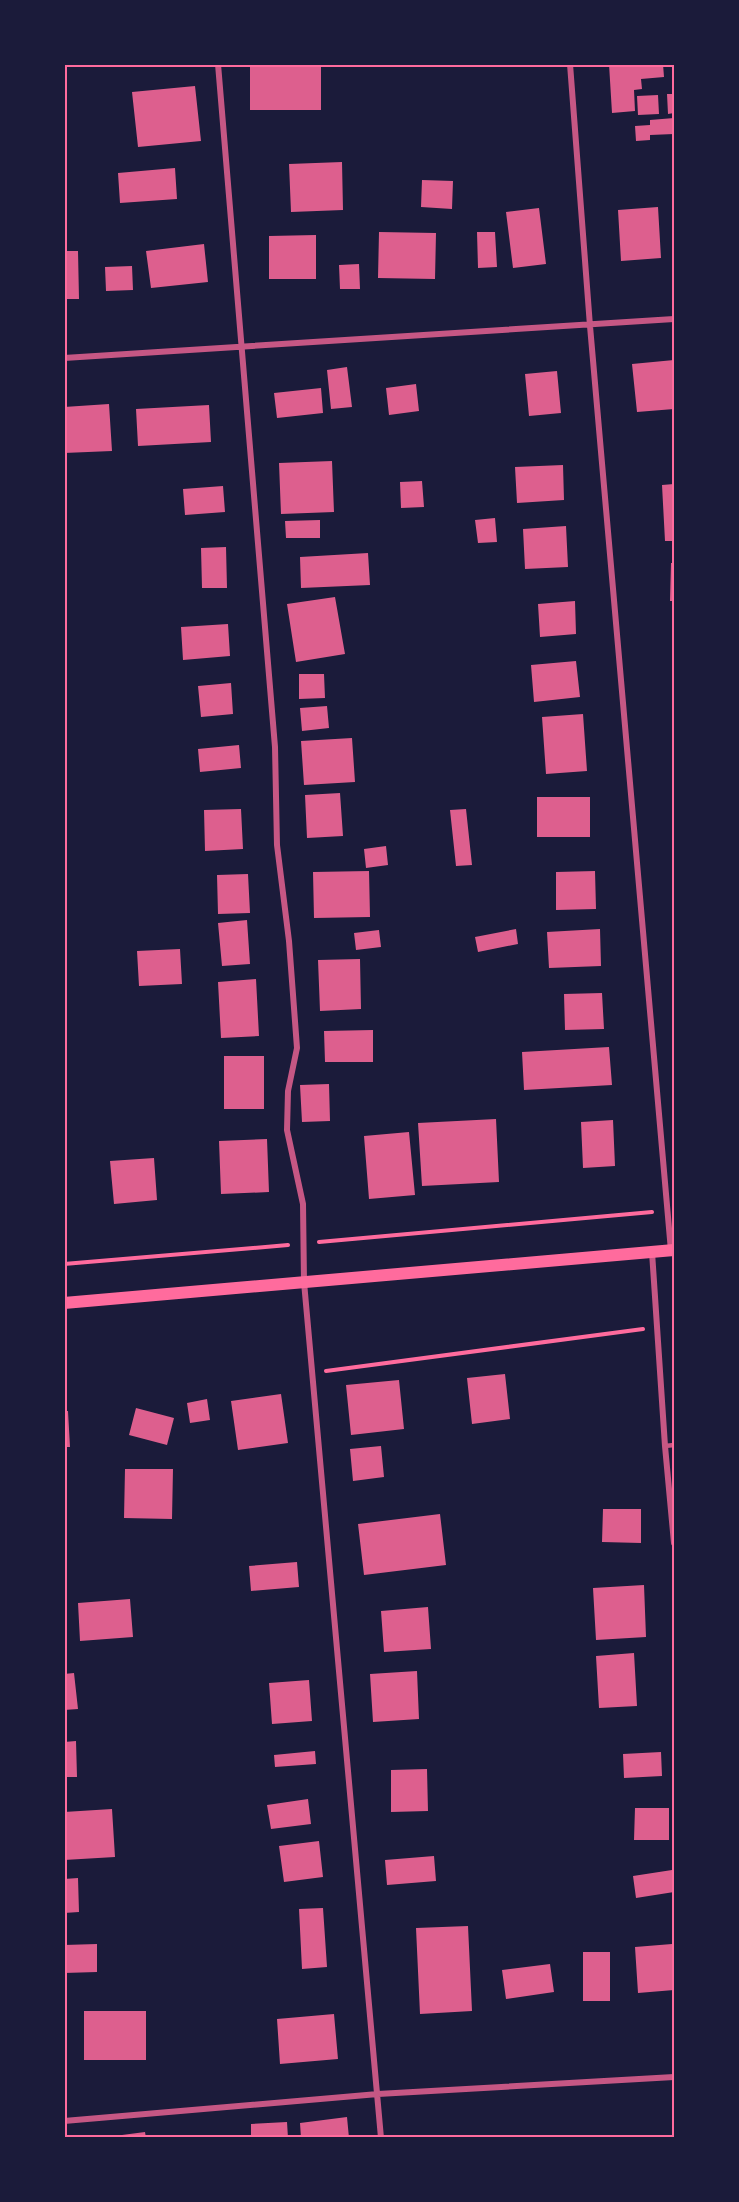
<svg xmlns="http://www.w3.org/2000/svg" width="739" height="2202" font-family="Bitter,serif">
  <rect width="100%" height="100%" fill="#1b1b3a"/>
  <!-- building -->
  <path fill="#dd5f8e" d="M609 64H663L664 77 641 79 642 89 634 90 635 111 612 113Z
    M250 67H321V110H250Z
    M195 86 201 141 138 147 132 92Z
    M667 94H674V113L668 114Z
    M658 95 659 114 638 115 637 96Z
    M674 118V134L650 135V140L636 141 635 126 650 125V120Z
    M342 162 343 210 291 212 289 164Z
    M175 168 177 199 120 203 118 173Z
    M422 180 453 181 452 209 421 207Z
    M658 207 661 258 621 261 618 210Z
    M539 208 546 264 513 268 506 212Z
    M379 232 436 233 435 279 378 278Z
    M477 232H495L497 267 478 268Z
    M316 235V279H269V236Z
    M204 244 208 282 151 288 146 251Z
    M64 251H78L79 299H64Z
    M359 264 360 289H340L339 265Z
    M132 266 133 290 106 291 105 267Z
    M674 360V409L637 412 632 364Z
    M347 367 352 407 331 409 327 370Z
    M557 371 561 413 529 416 525 374Z
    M416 384 419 411 389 415 386 388Z
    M321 388 323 413 277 418 274 393Z
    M109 404 112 451 64 453V407Z
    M209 405 211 442 138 446 136 409Z
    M332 461 334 512 281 514 279 463Z
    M563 465 564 500 517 503 515 467Z
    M422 481 424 507 401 508 400 482Z
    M674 484V541H665L662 485Z
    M223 486 225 512 185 515 183 489Z
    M495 518 497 542 478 543 475 520Z
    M320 520V538H286L285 521Z
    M566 526 568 567 525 569 523 529Z
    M226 547 227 588H202L201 548Z
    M368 553 370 585 301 588 300 557Z
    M671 563H674V601H670Z
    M335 597 345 654 296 662 287 604Z
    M575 601 576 634 540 637 538 604Z
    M228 624 230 656 183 660 181 627Z
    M576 661 580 697 534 702 531 665Z
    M299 674H324L325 698 299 699Z
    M231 683 233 714 201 717 198 686Z
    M327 706 329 728 302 731 300 708Z
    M583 714 587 771 546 774 542 717Z
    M352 738 355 782 304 785 301 741Z
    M239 745 241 768 200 772 198 749Z
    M340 793 343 836 307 838 305 795Z
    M537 797H590V837H537Z
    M241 809 243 849 205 851 204 810Z
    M466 809 472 865 456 866 450 810Z
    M386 846 388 865 366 868 364 849Z
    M369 871 370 917 314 918 313 872Z
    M595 871 596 909 556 910V872Z
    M248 874 250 913 218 914 217 875Z
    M247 920 250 964 222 966 218 923Z
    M516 929 518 944 478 952 475 937Z
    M600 929 601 966 549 968 547 932Z
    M379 930 381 947 356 950 354 933Z
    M180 949 182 984 139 986 137 951Z
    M360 959 361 1009 320 1011 318 960Z
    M256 979 259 1036 221 1038 218 982Z
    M602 993 604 1029 565 1030 564 994Z
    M373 1030V1062H325L324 1031Z
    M609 1047 612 1085 524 1090 522 1052Z
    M224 1056H264V1109H224Z
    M329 1084 330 1121 302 1122 300 1085Z
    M496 1119 499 1182 422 1186 418 1123Z
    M613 1120 615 1166 583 1168 581 1122Z
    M409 1132 415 1195 369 1199 364 1136Z
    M267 1139 269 1192 221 1194 219 1141Z
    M154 1158 157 1200 114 1204 110 1161Z
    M505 1374 510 1419 472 1424 467 1378Z
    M399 1380 404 1429 351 1435 346 1385Z
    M281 1394 288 1443 238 1450 231 1401Z
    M207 1399 210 1420 190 1423 187 1403Z
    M136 1408 174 1418 167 1445 129 1435Z
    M64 1411H68L70 1447H64Z
    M381 1446 384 1477 353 1481 350 1449Z
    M125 1469H173L172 1519 124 1518Z
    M603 1509H641V1543L602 1542Z
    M440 1514 446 1565 364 1575 358 1524Z
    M297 1562 299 1587 251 1591 249 1566Z
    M644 1585 646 1637 596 1640 593 1588Z
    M130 1599 133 1637 80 1641 78 1603Z
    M428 1607 431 1649 384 1652 381 1611Z
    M634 1653 637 1706 599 1708 596 1656Z
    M417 1671 419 1719 373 1722 370 1674Z
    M74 1673 78 1709 64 1710V1674Z
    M309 1680 312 1721 272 1724 269 1683Z
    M76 1741 77 1777H64V1742Z
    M315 1751 316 1764 275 1767 274 1755Z
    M661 1752 662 1776 624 1778 623 1754Z
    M427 1769 428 1811 391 1812V1770Z
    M308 1799 311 1824 271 1829 267 1805Z
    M635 1808H669V1840H634Z
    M112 1809 115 1857 64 1860V1812Z
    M319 1841 323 1877 284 1882 279 1846Z
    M434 1856 436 1881 387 1885 385 1860Z
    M672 1870 674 1892 636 1898 633 1876Z
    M78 1878 79 1912 64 1913V1879Z
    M323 1908 327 1967 302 1969 299 1909Z
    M468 1926 472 2011 420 2014 416 1928Z
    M97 1944V1972L64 1973V1945Z
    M672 1944 674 1990 638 1993 635 1947Z
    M583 1952H610V2001H583Z
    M550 1964 554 1992 506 1999 502 1970Z
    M84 2011H146V2060H84Z
    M334 2014 338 2059 280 2064 277 2019Z
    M347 2117 349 2138H301L300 2123Z
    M287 2122 288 2138H251V2124Z
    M145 2132 146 2138H122V2135Z"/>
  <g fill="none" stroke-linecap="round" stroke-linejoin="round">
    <!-- path -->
    <path stroke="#ff6b9d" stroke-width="4" d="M319 1242 652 1212
      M64 1264 288 1245
      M326 1371 643 1329"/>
    <!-- service -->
    <path stroke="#c65784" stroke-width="4.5" d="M665 1446 674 1445"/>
    <!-- minor -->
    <path stroke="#c65784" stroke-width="6" d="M218 64 275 747 277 845 289 941 297 1048 288 1091 287 1130 303 1204 304 1282 381 2138
      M570 64 590 326 671 1251
      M64 358 674 319
      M652 1252 665 1446 674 1543
      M64 2121 378 2094 674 2077"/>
    <!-- secondary -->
    <path stroke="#ff6b9d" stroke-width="12" d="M64 1303 674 1250"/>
  </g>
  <!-- border -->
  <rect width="739" height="2202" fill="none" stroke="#1b1b3a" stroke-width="132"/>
  <rect x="66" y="66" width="607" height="2070" fill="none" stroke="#ff6b9d" stroke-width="2"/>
</svg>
